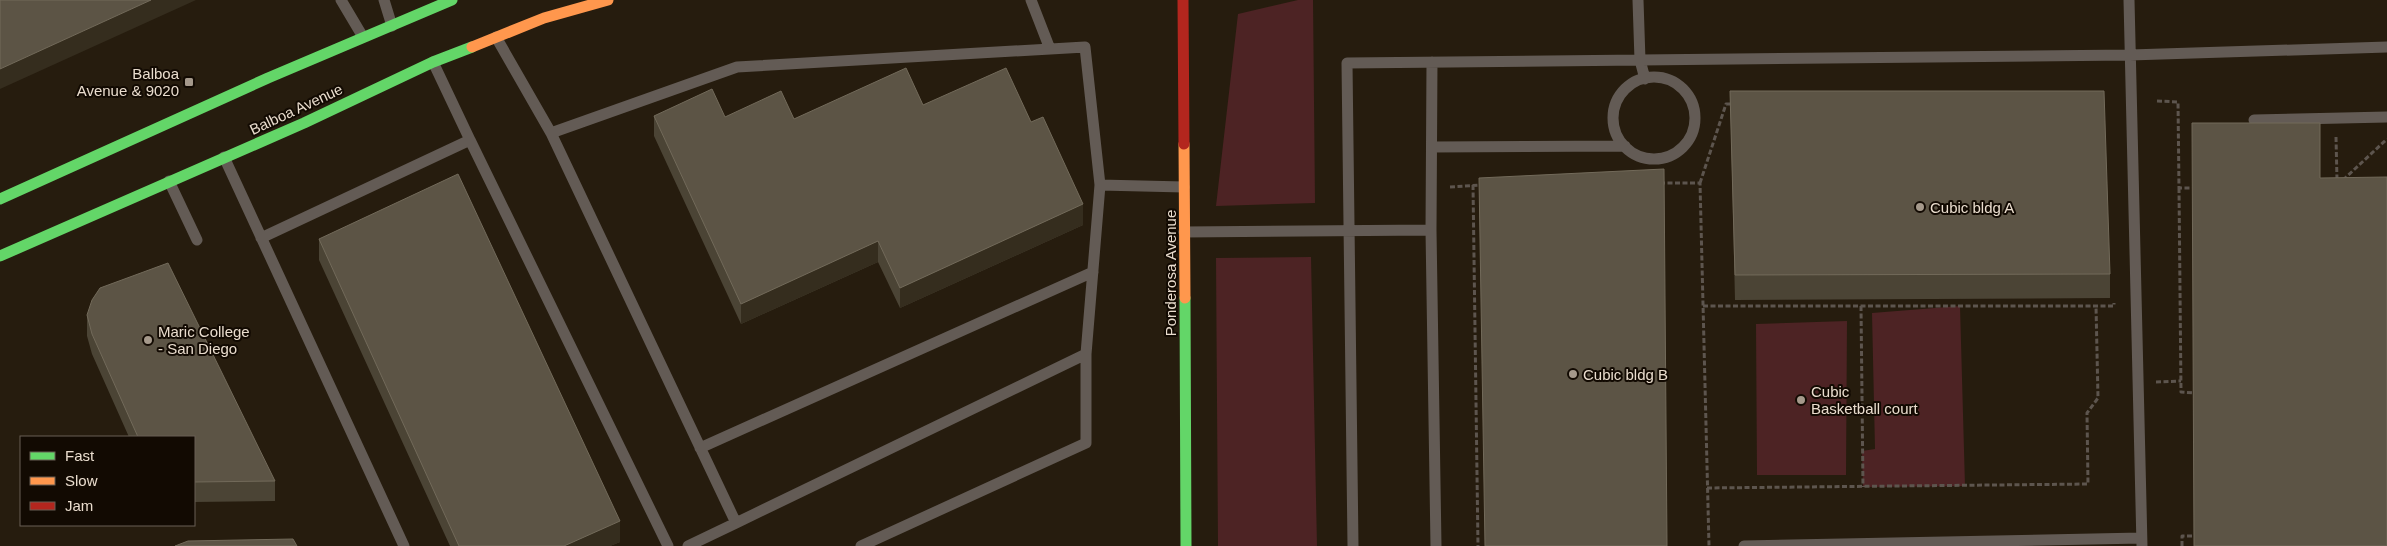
<svg xmlns="http://www.w3.org/2000/svg" width="2387" height="546" font-family="Arial,sans-serif">
  <rect width="100%" height="100%" fill="#261c0e"/>
  <!-- green -->
  <path fill="#4d2324" d="M1298 0H1313L1315 203 1216 206 1238 14Z
    M1311 257 1317 546H1218L1216 258Z
    M1960 306 1965 486 1863 487 1862 451 1875 449 1872 313Z
    M1847 321 1846 475H1757L1756 324Z"/>
  <g fill="none" stroke-linecap="round" stroke-linejoin="round">
    <!-- path -->
    <path stroke="#5d554e" stroke-width="3" stroke-dasharray="5 2.5" stroke-linecap="butt" d="M2157 101 2178 102 2179 188H2192
      M2336 137 2337 180
      M2343 180 2387 139
      M1660 183H1700L1709 546
      M1700 183 1726 104H1732
      M1473 185 1478 546
      M1450 187 1481 185
      M2179 188 2181 392 2194 393
      M1703 306H2114V303
      M1861 306 1863 487
      M2156 382 2181 381
      M1707 488 2088 484 2087 413 2098 398 2096 306
      M2182 546V536H2194"/>
    <!-- lane -->
    <path stroke="#635b55" stroke-width="11" d="M341 0 363 37
      M384 0 392 26
      M1031 0 1050 49
      M1638 0 1640 60 1645 79
      M2129 0 2142 546
      M496 37 551 133
      M433 62 470 140
      M1432 62 1431 230 1436 546
      M1613 118a41 41 0 1 1 82 0a41 41 0 1 1-82 0Z
      M2254 120 2387 117
      M1432 147 1625 146
      M224 157 404 546
      M169 181 197 240
      M1100 185 1184 187
      M1184 232 1431 230
      M261 238 470 140 668 546
      M700 448 1093 272
      M688 546 736 523 1086 354 1100 185 1085 47 737 67 551 133 736 523
      M861 546 1086 443V354
      M1353 546 1347 63 2130 55 2387 47
      M1744 546 2141 538"/>
    <!-- fast -->
    <path stroke="#63d668" stroke-width="11" d="M0 199 268 78 452 0
      M0 256 304 123 433 62 472 47
      M1185 298 1186 546"/>
    <!-- slow -->
    <path stroke="#ff974d" stroke-width="11" d="M472 47 544 18 608 0
      M1184 144 1185 298"/>
    <!-- jam -->
    <path stroke="#b3261e" stroke-width="11" d="M1183 0 1184 144"/>
  </g>
  <!-- wall -->
  <path fill="#4b4435" d="M1730 91 2110 274V298L1735 300Z
    M923 105 1031 122 1083 225 900 308 878 262 741 324 654 136V116L794 119Z
    M319 239 620 542 610 546H450L319 260Z
    M87 315 275 481V501L194 502V437H129L92 354 87 336Z"/>
  <!-- shaded-wall -->
  <path fill="#352d1e" d="M151 0H196L0 89V69Z
    M1083 204V225L900 308V288Z
    M878 241V262L741 324V304Z
    M620 521V542L610 546H564Z"/>
  <!-- building -->
  <path fill="#5c5445" stroke="#726a5a" d="M0 0H151L0 69Z
    M906 68 923 105 1006 68 1031 122 1043 117 1083 204 900 288 878 241 741 304 654 116 712 89 725 117 781 91 794 119Z
    M1730 91H2104L2110 274 1735 275Z
    M2192 123H2320V178L2387 177V546H2194Z
    M1664 169 1667 546H1485L1479 178Z
    M458 174 620 521 564 546H459L319 239Z
    M168 263 275 481 194 482V437H138L92 334 87 315 92 300 100 288Z
    M293 539 297 546H175L188 541Z"/>
  <!-- markers -->
  <g fill="#a5998b" stroke="#120a02" stroke-width="2">
    <rect x="184" y="77" width="10" height="10" rx="2.5"/>
    <circle cx="1920" cy="207" r="5"/>
    <circle cx="148" cy="340" r="5"/>
    <circle cx="1573" cy="374" r="5"/>
    <circle cx="1801" cy="400" r="5"/>
  </g>
  <g text-anchor="middle" dominant-baseline="central" stroke-width="4" stroke-linejoin="round" paint-order="stroke">
    <!-- poi labels -->
    <g font-size="15" fill="#eaddce" stroke="#120a02" text-anchor="start">
      <text x="179" y="73" text-anchor="end">Balboa<tspan x="179" dy="17">Avenue &amp; 9020</tspan></text>
      <text x="1930" y="207">Cubic bldg A</text>
      <text x="158" y="331">Maric College<tspan x="158" dy="17">- San Diego</tspan></text>
      <text x="1583" y="374">Cubic bldg B</text>
      <text x="1811" y="391">Cubic<tspan x="1811" dy="17">Basketball court</tspan></text>
    </g>
    <!-- street labels -->
    <g font-size="15" fill="#eaddce" stroke="#120a02">
      <text transform="translate(296 109) rotate(-25)">Balboa Avenue</text>
      <text transform="translate(1170 273) rotate(-90)">Ponderosa Avenue</text>
    </g>
  </g>
  <!-- legend -->
  <rect x="20" y="436" width="175" height="90" fill="#120a02" stroke="#685e54"/>
  <rect x="30" y="452" width="25" height="8" fill="#63d668" stroke="#685e54"/>
  <text x="65" y="461" font-size="15" fill="#eaddce">Fast</text>
  <rect x="30" y="477" width="25" height="8" fill="#ff974d" stroke="#685e54"/>
  <text x="65" y="486" font-size="15" fill="#eaddce">Slow</text>
  <rect x="30" y="502" width="25" height="8" fill="#b3261e" stroke="#685e54"/>
  <text x="65" y="511" font-size="15" fill="#eaddce">Jam</text>
</svg>
